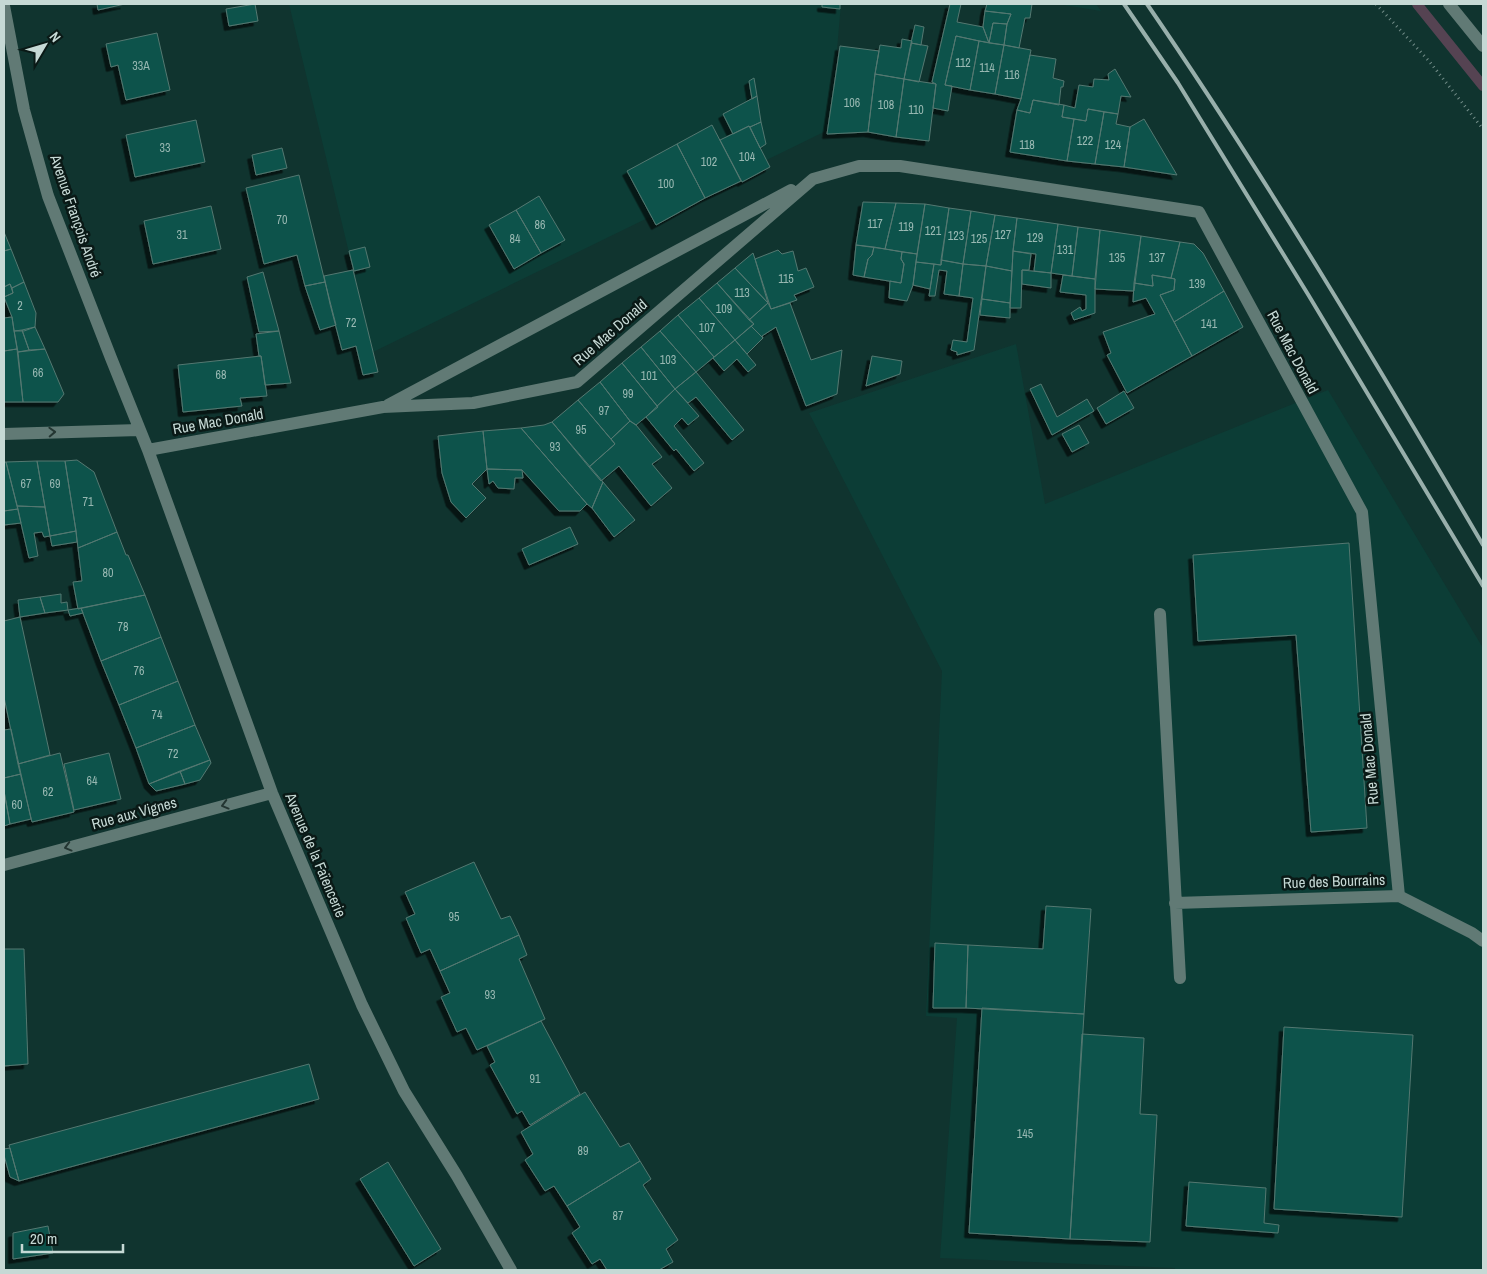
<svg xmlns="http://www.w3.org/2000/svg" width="1487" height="1274" font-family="'Archivo Narrow',sans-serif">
  <defs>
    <filter id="shadow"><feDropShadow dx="-4.5" dy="4.5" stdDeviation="0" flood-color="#0009"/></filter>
  </defs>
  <rect width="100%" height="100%" fill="#10342f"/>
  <!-- built -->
  <path fill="#0c3d36" d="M289 4H841L830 129 373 352Z
    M1057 4H1096L1101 11Z
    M1016 344 1045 504 1328 390 1483 648V1270H1175V1268L940 1258 957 1018 926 1016 942 671 809 413Z"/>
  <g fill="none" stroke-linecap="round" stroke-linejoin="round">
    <!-- stream -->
    <path stroke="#554352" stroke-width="10" d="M1417 4 1483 86"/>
  </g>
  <!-- building -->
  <path fill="#0d534b" stroke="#547871" filter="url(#shadow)" d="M97 4H125L98 10Z
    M255 4 258 21 229 26 226 9Z
    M822 4H840V9L822 7Z
    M950 4H961L957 22 983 27 989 43 956 36 945 85 952 86 948 111 933 108 936 84 932 82Z
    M987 4H1032L1030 18H1025L1019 48 1004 45 1007 24 1011 14 985 11Z
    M985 11 1011 14 1007 24 993 23 989 43 983 27Z
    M993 23 1007 24 1004 45 989 43Z
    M915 25 924 27 921 45 911 43Z
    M157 33 170 90 126 100 118 65 111 67 106 44Z
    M956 36 979 41 970 90 945 85Z
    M902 39 912 41 904 79 875 74 880 45 901 48Z
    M979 41 1004 45 995 94 970 90Z
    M911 43 928 46 919 82 904 79Z
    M1004 45 1031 50 1021 99 995 94Z
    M840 46 879 51 875 74 868 132 827 134Z
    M1030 55 1056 59 1053 78 1064 81 1063 87H1061L1059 105 1033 100 1030 113 1017 110 1021 99Z
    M1115 69 1131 97 1121 96 1118 114 1088 109 1086 121 1062 117 1064 105 1075 108 1079 85 1093 87 1094 79 1109 80 1108 74Z
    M875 74 904 79 896 137 868 132Z
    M754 78 757 96 752 99 749 81Z
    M904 79 936 84 929 141 896 137Z
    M757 96 761 122 750 127 749 126 733 134 723 114Z
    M1033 100 1064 105 1062 117 1074 119 1067 161 1010 152 1017 110 1030 113Z
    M1088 109 1104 112 1095 164 1067 161 1074 119 1086 121Z
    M1104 112 1118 114 1116 124 1130 127 1124 167 1095 164Z
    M1144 119 1177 175 1124 167 1130 127Z
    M196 120 205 162 135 177 126 135Z
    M761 122 766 144 760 148 750 127Z
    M712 125 741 181 705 198 677 144Z
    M749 126 770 167 742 182 720 140Z
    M677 144 705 198 656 225 627 171Z
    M282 148 287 168 256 175 252 155Z
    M299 175 325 282 305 286 297 255 264 264 246 188Z
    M539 196 565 240 541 253 516 210Z
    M863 202 896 203 885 249 856 245Z
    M896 203 925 204 917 254 885 249Z
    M925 204 949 208 941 265 916 262Z
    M211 206 221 249 153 264 144 221Z
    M949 208 971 211 963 264 941 260Z
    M516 210 541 253 514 269 489 225Z
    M971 211 995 215 986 266 963 264Z
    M995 215 1017 218 1013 251 1012 271 986 266Z
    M1017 218 1058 224 1051 273 1034 271 1036 254 1013 251Z
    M1058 224 1078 227 1072 276 1051 273Z
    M1078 227 1100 230 1095 279 1072 276Z
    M1100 230 1141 236 1134 291 1095 289Z
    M4 232 11 249 4 251Z
    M1141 236 1180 242 1171 278 1152 275 1153 286 1134 283Z
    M1180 242 1194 244 1203 253 1224 291 1174 322 1160 295 1174 290 1175 279 1171 278Z
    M856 245 874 247 872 255 868 259 864 277 853 275Z
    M365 247 370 267 354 271 349 251Z
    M874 247 902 252 901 259 904 264 901 283 864 277 868 259 872 255Z
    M11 249 24 282 12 288 10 284 4 287V251Z
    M778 250 782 254 793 251 798 271 806 268 814 287 794 295 797 300 771 309 755 259Z
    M1013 251 1031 254 1029 270H1022L1021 308H1010Z
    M902 252 917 254 913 285 907 301 889 298 890 281 901 283 904 264 901 259Z
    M753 253 755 259 768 303 735 268Z
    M941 260 963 264 959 296 944 294 947 271 939 270 935 296H929L934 264 941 265Z
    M916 262 934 264 930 289 913 285Z
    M963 264 986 266 974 350 957 355V352L951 350 953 340 967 342 973 298 959 296Z
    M986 266 1012 271 1010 303 982 299Z
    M735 268 768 303 749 320 717 283Z
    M353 270 378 372 363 375 356 346 342 350 330 304 324 276Z
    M1022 270 1051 273V288L1022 284Z
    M263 272 279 331 259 332 247 277Z
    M1063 275 1095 279V313L1074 320 1071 313 1080 307 1082 311 1086 309V295L1060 292Z
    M1152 275 1175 279 1174 290 1160 295 1192 356 1127 393 1107 355 1111 353 1103 332 1155 314 1146 298 1133 302 1134 283 1153 286Z
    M24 282 36 313 35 327 24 331H14L12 317 4 297 13 293 12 288Z
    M325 282 336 325 320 330 305 286Z
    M717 283 754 324 735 340 699 298Z
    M10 284 13 293 4 297V287Z
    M1224 291 1243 327 1192 356 1174 322Z
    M699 298 735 340 714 357 678 315Z
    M982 299 1010 303V318L980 315Z
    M768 303 771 309 790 303 811 360 842 350 837 394 806 406 776 327 762 336 763 338 751 326 754 324 749 320Z
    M678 315 714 357 696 372 660 331Z
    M12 317 17 349 4 351V318Z
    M751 326 763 338 747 354 735 340Z
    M35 327 45 349 29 350 22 330Z
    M22 330 29 350 18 352 14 331Z
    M279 331 291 383 265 385 261 356H259L256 334Z
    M660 331 696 372 675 389 641 347Z
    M735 340 756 365 748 372 737 359 724 371 713 358Z
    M641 347 675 389 657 406 622 363Z
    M17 349 23 402H4V351Z
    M45 349 64 394 58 402H23L18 352Z
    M261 356 267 396 240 398 242 406 183 412 178 365Z
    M872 356 902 361 900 374 866 386Z
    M622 363 658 407 636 425 630 421 600 382Z
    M696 372 744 430 732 440 696 397 688 403 675 389Z
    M600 382 630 421 611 439 578 400Z
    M1041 384 1057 417 1087 399 1094 411 1052 435 1030 389Z
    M675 389 699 416 688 425 682 418 674 426 704 463 694 471 676 449 674 451 646 417Z
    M1124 391 1134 408 1106 424 1097 408Z
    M578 400 615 444 589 467 552 422Z
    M630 421 636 425 662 457 652 464 672 488 651 506 619 466 601 481 589 467 615 444 611 439Z
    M552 422 603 482 592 508 587 504 521 428 544 425Z
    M1079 425 1089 443 1072 452 1062 434Z
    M521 428 587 504 580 511H559L522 470 487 469 483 431Z
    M483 431 487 469 472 484 486 498 466 518 451 502 442 473 438 436Z
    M77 460 94 472 117 532 78 548 76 531 65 461Z
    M37 461 45 507 17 506 6 462Z
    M37 461H65L76 531 50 536Z
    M4 462H6L18 509 4 511Z
    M487 469 522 470 523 478H515L514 489 498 488 493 481 489 484Z
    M603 482 635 520 614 537 592 508Z
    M17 506 45 507 50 536 44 537 42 532 34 533 38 556 29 558Z
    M18 509 21 523 4 525V511Z
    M570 527 578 544 529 565 522 549Z
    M76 531 77 542 52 546 50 536Z
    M117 532 126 555H128L145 595 78 609 73 582 82 581 78 548Z
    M1349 543 1367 828 1311 832 1296 635 1198 641 1193 555Z
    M61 594V603L67 602 68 610 45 613 40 597Z
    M145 595 161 637 101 661 81 608Z
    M40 597 45 613 20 617 18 600Z
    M81 608 83 613 70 616 68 610Z
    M20 617 50 755 18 764 4 697V621Z
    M161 637 178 681 119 705 101 661Z
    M178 681 195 725 136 748 119 705Z
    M195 725 210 760 149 784 136 748Z
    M11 729 21 774 4 778V730Z
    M60 753 74 812 32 822 18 764Z
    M109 753 121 799 74 810 64 764Z
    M210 760 211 763 200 780 185 784 180 771Z
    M180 771 185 784 156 791 149 784Z
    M21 774 31 819 10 824 4 791V778Z
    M4 791 10 824 4 826Z
    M474 862 501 919 510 916 519 935 440 971 430 949 421 953 406 918 415 914 405 892Z
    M1046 906 1091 909 1084 1014 966 1008 968 945 1043 949Z
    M519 935 527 955 519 959 545 1019 477 1050 466 1028 457 1032 441 997 450 993 440 971Z
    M935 943 968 945 966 1008H933Z
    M4 949H24L28 1064 4 1066Z
    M982 1008 1084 1014 1070 1239 969 1233Z
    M541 1021 580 1094 530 1125 522 1111 517 1114 490 1065 495 1062 487 1046Z
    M1284 1027 1413 1035 1402 1217 1274 1209Z
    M1082 1034 1144 1038 1140 1114 1157 1115 1150 1242 1070 1239Z
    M309 1064 319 1099 19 1181 9 1145Z
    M585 1092 620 1147 629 1143 640 1161 567 1206 554 1186 545 1191 525 1160 533 1154 521 1132Z
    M10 1148 14 1163 19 1181 10 1177 4 1155V1149Z
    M640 1161 651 1179 643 1185 678 1240 666 1249 673 1262 659 1270H607L600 1259 592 1264 572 1233 580 1227 567 1206Z
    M388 1162 441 1249 414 1266 360 1179Z
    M1189 1182 1266 1188 1264 1223 1279 1225 1278 1233 1186 1226Z
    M48 1226 53 1253 13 1259V1233Z"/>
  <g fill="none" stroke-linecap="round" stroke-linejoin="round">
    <!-- path -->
    <path stroke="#738d89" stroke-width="3" stroke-dasharray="1 4" stroke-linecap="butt" d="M1376 4 1429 61 1483 129"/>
    <!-- minor -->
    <path stroke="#617a75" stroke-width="12" d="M1449 4 1483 46
      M4 6 24 110 48 196 111 358 148 450 272 793 362 1005 404 1091 457 1176 511 1270
      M388 405 791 190
      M4 434 139 430
      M148 450 383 407 473 403 577 382 813 179 859 166H900L1199 212 1362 512 1399 896
      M1160 614 1180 978
      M4 865 272 793
      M1175 903 1399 896 1472 933 1483 941"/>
    <!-- rail -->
    <path stroke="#98afab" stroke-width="4" d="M1124 4 1178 83 1309 296 1483 586
      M1147 4C1267 179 1376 362 1483 545"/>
  </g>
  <!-- one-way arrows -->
  <defs><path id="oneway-chevron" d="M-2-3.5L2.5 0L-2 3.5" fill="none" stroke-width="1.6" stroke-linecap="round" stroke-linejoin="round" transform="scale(1.25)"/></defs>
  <g stroke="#243632">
    <use href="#oneway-chevron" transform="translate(52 432) rotate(-2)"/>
    <use href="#oneway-chevron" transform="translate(225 805) rotate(165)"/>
    <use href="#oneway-chevron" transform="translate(68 847) rotate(165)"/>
  </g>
  <g text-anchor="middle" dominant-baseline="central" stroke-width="5" stroke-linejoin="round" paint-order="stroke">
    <!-- number labels -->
    <g font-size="12" fill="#98b8b2">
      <text x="963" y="63">112</text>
      <text x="141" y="66">33A</text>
      <text x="987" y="68">114</text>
      <text x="1012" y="75">116</text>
      <text x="852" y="103">106</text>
      <text x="886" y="105">108</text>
      <text x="916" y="110">110</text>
      <text x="1085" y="141">122</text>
      <text x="1027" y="145">118</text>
      <text x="1113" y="145">124</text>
      <text x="165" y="148">33</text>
      <text x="747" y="157">104</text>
      <text x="709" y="162">102</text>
      <text x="666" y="184">100</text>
      <text x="282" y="220">70</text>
      <text x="875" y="224">117</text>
      <text x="540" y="225">86</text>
      <text x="906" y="227">119</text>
      <text x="933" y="231">121</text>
      <text x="182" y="235">31</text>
      <text x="1003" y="235">127</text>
      <text x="956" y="236">123</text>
      <text x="1035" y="238">129</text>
      <text x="515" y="239">84</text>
      <text x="979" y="239">125</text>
      <text x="1065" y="250">131</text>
      <text x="1117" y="258">135</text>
      <text x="1157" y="258">137</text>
      <text x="786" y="279">115</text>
      <text x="1197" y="284">139</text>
      <text x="742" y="293">113</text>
      <text x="20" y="306">2</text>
      <text x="724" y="309">109</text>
      <text x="351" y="323">72</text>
      <text x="1209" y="324">141</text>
      <text x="707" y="328">107</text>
      <text x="668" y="360">103</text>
      <text x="38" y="373">66</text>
      <text x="221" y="375">68</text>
      <text x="649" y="376">101</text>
      <text x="628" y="394">99</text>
      <text x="604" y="411">97</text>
      <text x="581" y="430">95</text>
      <text x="555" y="447">93</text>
      <text x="26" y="484">67</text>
      <text x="55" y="484">69</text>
      <text x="88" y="502">71</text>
      <text x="108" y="573">80</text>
      <text x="123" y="627">78</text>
      <text x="139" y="671">76</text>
      <text x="157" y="715">74</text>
      <text x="173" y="754">72</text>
      <text x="92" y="781">64</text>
      <text x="48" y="792">62</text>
      <text x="17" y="805">60</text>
      <text x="454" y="917">95</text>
      <text x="490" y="995">93</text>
      <text x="535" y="1079">91</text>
      <text x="1025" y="1134">145</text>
      <text x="583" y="1151">89</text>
      <text x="618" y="1216">87</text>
    </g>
    <!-- street labels -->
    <g font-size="15" fill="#c6d9d5" stroke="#0a1916">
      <text transform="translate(76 216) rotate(71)">Avenue François André</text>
      <text transform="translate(610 332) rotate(-41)">Rue Mac Donald</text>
      <text transform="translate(1293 352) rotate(62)">Rue Mac Donald</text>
      <text transform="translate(218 421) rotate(-10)">Rue Mac Donald</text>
      <text transform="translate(1369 759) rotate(-95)">Rue Mac Donald</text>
      <text transform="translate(134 813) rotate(-15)">Rue aux Vignes</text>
      <text transform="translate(316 855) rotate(67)">Avenue de la Faïencerie</text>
      <text transform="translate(1334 881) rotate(-2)">Rue des Bourrains</text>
    </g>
  </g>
  <!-- border -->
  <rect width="1487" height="1274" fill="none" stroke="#c6d9d5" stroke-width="10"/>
  <!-- north arrow -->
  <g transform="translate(45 45) rotate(52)" stroke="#0a1916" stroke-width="4" paint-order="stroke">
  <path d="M0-4L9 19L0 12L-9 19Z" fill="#c6d9d5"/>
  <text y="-8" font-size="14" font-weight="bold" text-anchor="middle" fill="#c6d9d5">N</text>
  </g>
  <!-- scale -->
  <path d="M22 1244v8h101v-8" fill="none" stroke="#c6d9d5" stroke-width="2.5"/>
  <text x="30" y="1244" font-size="15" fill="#c6d9d5" stroke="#0a1916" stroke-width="4" paint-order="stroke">20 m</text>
</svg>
